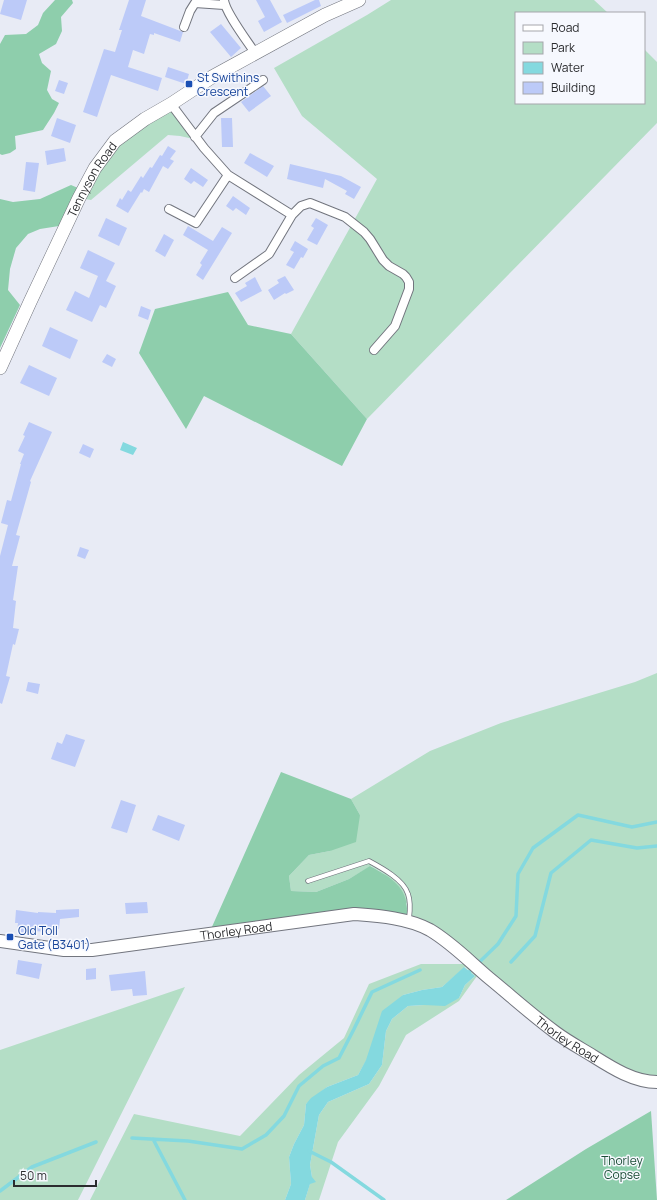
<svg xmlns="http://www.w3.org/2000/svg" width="657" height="1200" font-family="Manrope,sans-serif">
  <rect width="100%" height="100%" fill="#e8ebf5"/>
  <!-- green -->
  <path fill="#b4dec6" d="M391 0H594L608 13H516V103H644V49L657 62V123L367 419 291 334 377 179 302 116 274 68 367 15Z
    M171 104 198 140 180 136 168 135 91 200 79 198 107 151Z
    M657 673V1077L634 1072 619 1067 561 1029 432 926 417 917 407 915 408 905 383 873 371 866 349 879 316 892 291 891 289 876 309 855 330 851 360 815 351 799 430 751 501 723 635 682Z
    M421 964H465L477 976 459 1001 406 1035 379 1086 338 1142 319 1200H305L312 1177 310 1165 319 1115 328 1102 369 1084 382 1065 386 1031 392 1019 408 1006 424 1005 459 998 465 985 475 976 465 967 442 987 422 990 403 995 358 1075 327 1087 306 1104 304 1125 294 1144 289 1157 291 1184 285 1200H90L134 1114 240 1136 299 1075 344 1038 369 984Z
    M185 987 78 1200H0V1050Z"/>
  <!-- forest -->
  <path fill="#8eceac" d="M55 0H72L73 3 61 17 62 31 56 44 39 54 42 63 51 71 47 90 52 99 59 103 54 113 43 130 15 136 16 149 10 153 2 155 0 154V44L5 35 26 34 38 25 43 13Z
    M71 185 78 188 59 226 40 229 28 234 16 248 10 269 8 290 20 305 0 348V199L13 202 40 199Z
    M228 292 248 325 291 334 367 419 342 466 204 396 186 429 139 353 155 309Z
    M281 772 351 799 360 815 356 842 330 851 309 855 289 876 291 891 316 892 349 879 370 866C392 878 409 888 407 915L381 911 211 929Z
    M651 1111 657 1200H506L586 1149Z"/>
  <!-- water -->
  <path fill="#84d9df" d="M123 442 137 448 133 455 120 450Z
    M464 967 475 976 465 985 459 998 445 1006 424 1005 408 1006 392 1019 386 1031 382 1065 369 1084 328 1102 319 1115 310 1165 312 1177 316 1182 310 1184 305 1200H285L291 1184 289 1157 294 1144 304 1125 306 1104 311 1098 327 1087 358 1075 366 1060 382 1011 403 995 422 990 442 987Z"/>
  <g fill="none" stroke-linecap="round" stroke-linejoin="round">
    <!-- stream -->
    <path stroke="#84d9df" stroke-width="3.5" d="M511 962 535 936 551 873 591 840 637 848 657 846
      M467 974 498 944 516 916 518 874 533 848 578 815 632 827 657 822
      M132 1138 188 1141 242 1149 266 1135 284 1116 299 1086 323 1066 339 1058 354 1029 372 992 420 970
      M153 1139 185 1200
      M309 1151 331 1162 384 1200
      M0 1191 32 1167 96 1142"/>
  </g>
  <!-- building -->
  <path fill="#bccaf8" d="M4 0H27L21 20 0 14Z
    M129 0H146L141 16 183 32 180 42 154 33V35L150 34 144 54 133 50 128 67 162 78 158 91 111 75 97 117 83 112 104 49 115 52 122 30H119Z
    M256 0H270L282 22 264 32 258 21 265 17Z
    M315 0H319L321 6 287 23 283 15Z
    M221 24 241 48 231 57 210 32Z
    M168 67 189 74 186 84 165 77Z
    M59 80 68 83 64 94 55 91Z
    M263 86 271 96 249 112 241 102Z
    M57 118 76 125 70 143 51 136Z
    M221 118H232L233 147H222Z
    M168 146 176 151 170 159 174 161 168 169 163 166 149 192 144 189 142 193 141 192 128 213 116 206 120 198 122 200 128 190 131 192 141 176 143 178 150 167 152 168 160 155 162 156Z
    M64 148 66 161 47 165 45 151Z
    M250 153 274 166 267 177 244 163Z
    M26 162 39 163 35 192 23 190Z
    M290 164 341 176 361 187 354 199 345 194 347 191 325 179 323 188 287 179Z
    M191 168 208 180 203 187 194 181 191 184 184 179Z
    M233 196 250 208 246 215 236 208 233 211 226 206Z
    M106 218 127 228 119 246 98 236Z
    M316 218 328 225 317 245 307 240 314 228 311 226Z
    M188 226 213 241 222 227 232 233 203 280 196 275 202 265 200 263 208 250 183 235Z
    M164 234 174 240 165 257 155 251Z
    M295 241 308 249 303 258 301 257 294 269 286 265 294 252 290 250Z
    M88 250 115 263 106 281 116 286 106 308 100 305 92 322 66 310 75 291 89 298 98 276 80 268Z
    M285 276 294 290 286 294 285 293 274 300 268 290 279 283 277 280Z
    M255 277 262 291 241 302 235 293 247 286 245 283Z
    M141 306 151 310 148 320 138 316Z
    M50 327 78 340 70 359 42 346Z
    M107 354 116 359 112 367 102 362Z
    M29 365 57 378 49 396 20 383Z
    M29 422 52 432 30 481 31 482 16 535 20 536 12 566H18L13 600 16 601 13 628 19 629 15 645 13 644 6 676 10 677 2 704 0 703V556L8 525 1 523 7 500 11 501 21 464H20L24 454 18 451 25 436 23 435Z
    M83 444 94 449 90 458 79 453Z
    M80 547 89 550 85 559 77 556Z
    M28 682 40 684 38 694 26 691Z
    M66 734 85 740 75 767 51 759 57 742 62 744Z
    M121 800 136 805 127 833 111 828Z
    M158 815 185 825 179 841 152 830Z
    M147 902 148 913 126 914 125 903Z
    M79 909V917L60 919 59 929H47V932L34 931V934L17 932 18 923H15L16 910 38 913V912L56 913V910Z
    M18 960 42 964 39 979 16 974Z
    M96 968V979L86 980V969Z
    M145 971 147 995 133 996 132 989 111 991 109 975Z"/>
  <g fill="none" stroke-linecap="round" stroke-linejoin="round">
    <defs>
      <path id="service" d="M308 881 369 861C382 868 404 880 408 894 411 902 410 911 409 919"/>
      <path id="minor" d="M224 0C225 12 248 42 255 53
        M184 27 190 11 195 3 224 5
        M195 137 214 113 263 80
        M228 175 292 215
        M169 209 196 223 228 175 204 148 171 104
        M235 278 269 254 292 215 301 206 310 203 345 217 364 232 370 239 383 260 389 266 403 274 406 277 409 282V289L395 326 374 350"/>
      <g id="secondary">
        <path id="s1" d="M0 941 64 950H92L354 914C380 916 408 918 430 930 452 943 470 962 489 978 511 996 532 1015 555 1032 567 1041 580 1048 593 1056 612 1068 634 1082 657 1082"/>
      </g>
      <g id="primary">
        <path id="s2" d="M0 368 30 302 79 198 95 168 115 141 145 119 171 104 212 77 325 15 359 0"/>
      </g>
    </defs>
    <!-- service casing -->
    <use href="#service" stroke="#72757e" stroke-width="5.5"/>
    <!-- minor casing -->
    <use href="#minor" stroke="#72757e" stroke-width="10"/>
    <!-- secondary casing -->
    <use href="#secondary" stroke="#72757e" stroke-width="14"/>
    <!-- primary casing -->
    <use href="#primary" stroke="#72757e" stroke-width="14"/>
    <!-- service -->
    <use href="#service" stroke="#fff" stroke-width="4"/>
    <!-- minor -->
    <use href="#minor" stroke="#fff" stroke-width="8"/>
    <!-- secondary -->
    <use href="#secondary" stroke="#fff" stroke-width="12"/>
    <!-- primary -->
    <use href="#primary" stroke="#fff" stroke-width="13"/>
  </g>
  <!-- markers -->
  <g fill="#1a4fb4" stroke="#f6f8fe" stroke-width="1.5">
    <rect x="185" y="80" width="8" height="8" rx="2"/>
    <rect x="6" y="933" width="8" height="8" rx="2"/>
  </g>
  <g text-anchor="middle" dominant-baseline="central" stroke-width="3" stroke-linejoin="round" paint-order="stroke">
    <!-- transit labels -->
    <g font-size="12" fill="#164399" stroke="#f6f8fe" text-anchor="start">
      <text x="197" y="77">St Swithins<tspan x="197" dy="14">Crescent</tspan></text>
      <text x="18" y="930">Old Toll<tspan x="18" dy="14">Gate (B3401)</tspan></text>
    </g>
    <!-- street labels -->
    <g font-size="12" fill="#2b2c2f" stroke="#f6f8fe">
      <text stroke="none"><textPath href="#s2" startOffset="210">Tennyson Road</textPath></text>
      <text stroke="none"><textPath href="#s1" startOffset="238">Thorley Road</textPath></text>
      <text stroke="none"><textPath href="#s1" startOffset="611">Thorley Road</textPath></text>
    </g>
    <!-- park labels -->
    <g font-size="12" fill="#1a4d35" stroke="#f6f8fe">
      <text x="622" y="1160">Thorley<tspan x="622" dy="14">Copse</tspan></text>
    </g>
  </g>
  <!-- legend -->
  <rect x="515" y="12" width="130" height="92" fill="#f6f8fe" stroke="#a5a6ab"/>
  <rect x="523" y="25" width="20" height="6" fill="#ffffff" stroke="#a5a6ab"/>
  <text x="551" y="32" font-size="12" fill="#2b2c2f">Road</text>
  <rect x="523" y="42" width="20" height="12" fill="#b4dec6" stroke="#a5a6ab"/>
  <text x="551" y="52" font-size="12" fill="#2b2c2f">Park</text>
  <rect x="523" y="62" width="20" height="12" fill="#84d9df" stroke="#a5a6ab"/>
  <text x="551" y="72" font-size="12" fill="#2b2c2f">Water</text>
  <rect x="523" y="82" width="20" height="12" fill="#bccaf8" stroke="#a5a6ab"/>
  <text x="551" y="92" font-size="12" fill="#2b2c2f">Building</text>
  <!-- scale -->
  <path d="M14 1180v6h82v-6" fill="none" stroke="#2b2c2f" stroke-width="2"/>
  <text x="20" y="1180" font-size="12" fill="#2b2c2f" stroke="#f6f8fe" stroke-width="3" paint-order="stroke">50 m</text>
</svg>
